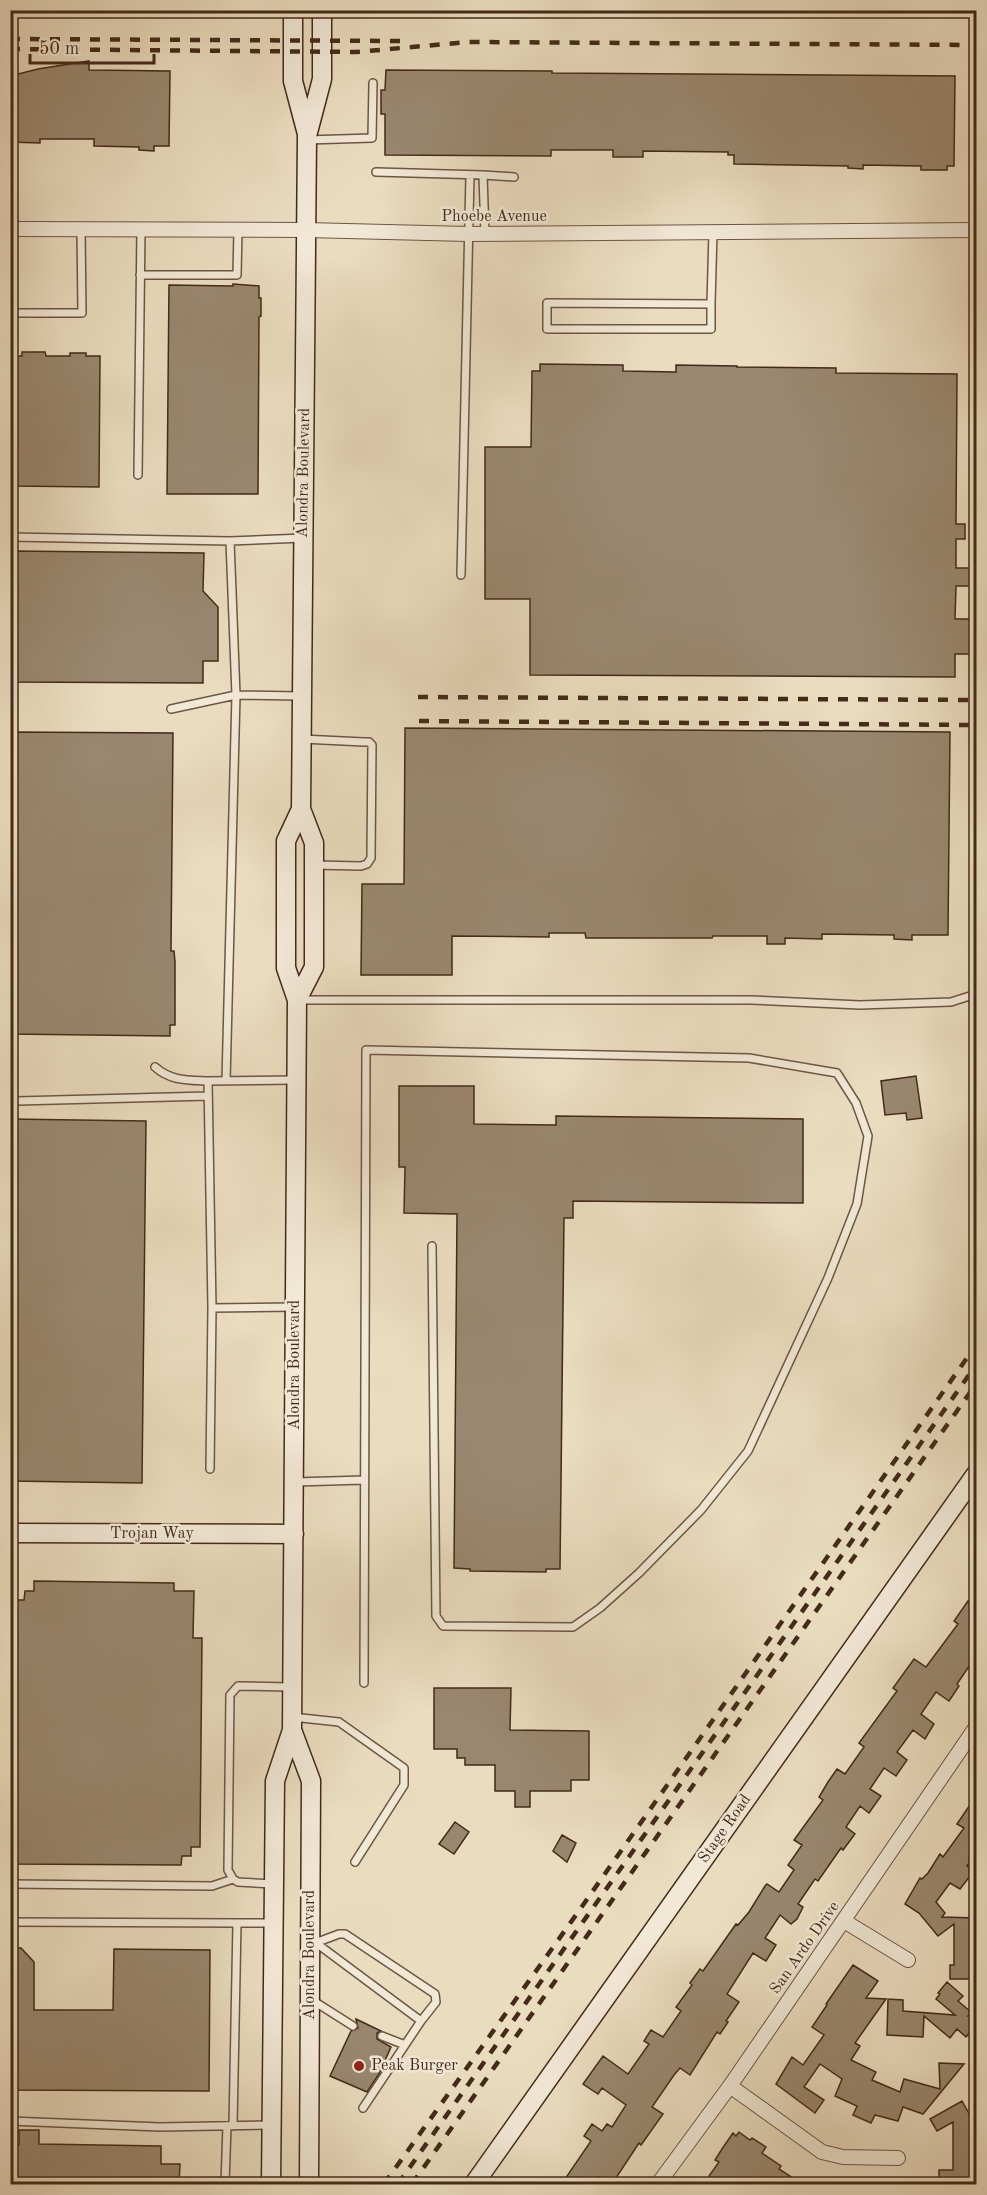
<svg xmlns="http://www.w3.org/2000/svg" width="987" height="2195" font-family="'Old Standard TT',serif">
  <rect width="100%" height="100%" fill="#ebdcc0"/>
  <filter id="stains"><feTurbulence type="fractalNoise" baseFrequency=".00333" numOctaves="4"/><feColorMatrix values="0 0 0 0 .2 0 0 0 0 .09 0 0 0 0 .02 0 0 0 .5 -.17"/></filter>
  <radialGradient id="worn" r=".72"><stop offset=".6" stop-color="#630" stop-opacity="0"/><stop offset="1" stop-color="#630" stop-opacity=".3"/></radialGradient>
  <!-- building -->
  <path fill="#9a8770" stroke="#432a19" stroke-width="1.5" d="M89 61V70L170 71 169 146H154V151L139 150V147L94 146V139H40V143L10 142V76L38 69Z
    M386 70 552 71V73L955 76 954 166H947V170H921V166L863 165V169L848 168V166L734 164V155H728V152L643 151V157H613V150H551V156L385 155V114H381V90H385Z
    M233 284 259 286V298H261V316L259 317 258 494H167L169 285 233 286Z
    M22 352H45L46 356H70V353H86V356H100L99 487 10 486V356H22Z
    M540 364 623 365V371L676 372V365L737 366V367L836 368V373L957 374 956 524H965V539H956V568H976V586H956L955 619H976V654H955V677L530 675V599H485V447H531L532 371H540Z
    M12 551 204 553 203 591 218 607V661H203V683L11 682Z
    M405 728 950 732 948 935H912V940L894 939V935L822 934V939L785 938V944H767V936H713L712 938H586L585 933H549V937L452 936V975H361L362 884H404Z
    M10 732 173 733 171 951H174L175 962V1025H170V1036L10 1034Z
    M916 1076 922 1118 907 1120 906 1113 885 1115 881 1081Z
    M399 1086H474V1124L556 1125V1116L803 1119V1203L573 1201V1218H564L560 1569H546V1572L470 1571V1569L454 1568 457 1214 404 1213 405 1167H399Z
    M10 1119 146 1121 142 1483 10 1481Z
    M34 1581 174 1583V1591H194L193 1638H202L200 1847H191V1856H182L181 1865 13 1864 16 1600H24L25 1591H34Z
    M968 1601 976 1606V1656L957 1684 959 1686 949 1701 936 1692 921 1714 934 1724 925 1739 913 1730 897 1752 907 1760 896 1776 884 1768 870 1789 881 1796 869 1813 860 1806 846 1827 855 1834 843 1850 841 1848 818 1881 815 1879 798 1904 803 1907 797 1919 791 1924 780 1915 765 1938 776 1945 766 1961 753 1953 727 1994 739 2002 726 2021 728 2022 720 2034 717 2032 690 2075 680 2068 674 2075 652 2107 663 2114 641 2145 639 2143 612 2184 599 2177 593 2184H572L565 2179 591 2141 584 2136 592 2124 602 2131 607 2124 612 2127 626 2105 602 2088 598 2094 583 2084 603 2056 628 2074 649 2044 644 2041 651 2030 663 2037 681 2011 676 2007 692 1985 690 1983 700 1969 703 1971 736 1924 738 1925 749 1912 765 1886 767 1884 779 1892 794 1870 788 1865 802 1845 794 1840 823 1800 819 1797 828 1782 837 1769 845 1774 864 1747 859 1743 897 1691 893 1688 914 1659 926 1667 958 1624 954 1621Z
    M434 1688H511L510 1730 589 1731V1780H571V1791H530V1807H515V1791H495V1765H465V1758H457V1749H434Z
    M976 1796V1848L969 1858 971 1860 967 1866 974 1871 960 1889 950 1883 936 1902 945 1913 942 1917 976 1918V1979H950V1965H954V1924L938 1936 919 1913 905 1904 920 1878 922 1879 928 1873 940 1854 943 1857 964 1828 957 1824Z
    M455 1822 469 1832 454 1854 439 1844Z
    M562 1835 576 1843 567 1862 553 1851Z
    M10 1948H21L34 1962V2010H113L114 1949 210 1950 209 2091 10 2090Z
    M853 1965 878 1981 866 1998 886 1999 855 2043 860 2046 851 2060 876 2072 872 2080 900 2092 904 2079 940 2089 939 2063 964 2064 923 2114 903 2107 898 2121 875 2115 871 2123 853 2115 857 2106 835 2096 842 2079 820 2064 804 2087 824 2100 815 2113 776 2084 792 2057 803 2065 824 2035 812 2027 827 2005 826 2004Z
    M947 1982 963 1996 958 2001 971 2012 968 2016H976V2024L966 2037 957 2029 950 2038 924 2016 923 2037 887 2035 888 1999 903 2000V2011L955 2015 936 1999 940 1994 938 1993Z
    M356 2019 381 2031 377 2033V2039L391 2047 379 2074 367 2092 330 2076 351 2031 358 2028Z
    M962 2101 976 2126 975 2184H939V2170H953V2122L937 2131 930 2119Z
    M19 2130H39V2144L161 2146V2164H180L179 2184H10V2145H19Z
    M739 2132 750 2140 752 2138 766 2147 762 2153 781 2166 779 2169 802 2184H721L709 2176 719 2162 715 2160 722 2149 733 2133 736 2136Z"/>
  <g fill="none" stroke-linecap="round" stroke-linejoin="round">
    <defs>
      <path id="lane" d="M307 140 372 138 373 83
        M376 172 483 175 485 234
        M483 175 514 177
        M140 275H237L238 230
        M711 304V329H547V303L711 304 713 232
        M10 313H82L81 229
        M138 475 141 229
        M10 537 230 541 236 695 171 709
        M230 541 303 538
        M461 575 470 175
        M302 739 364 742H369L372 745 371 858 367 864 361 866 314 865
        M299 1000H751L860 1005 951 1002 976 994
        M155 1067C171 1081 187 1080 208 1081
        M294 1080 208 1081 212 1308 295 1307
        M226 1081 236 695 300 696
        M17 1101 208 1096
        M210 1469 212 1308
        M295 1482 364 1480
        M364 1683 366 1050 749 1058 837 1073 856 1103 868 1136 857 1204 828 1278 748 1451 701 1510 639 1573 600 1608 573 1627 443 1626 436 1616 432 1246
        M292 1717 339 1722 404 1768V1785L355 1862
        M10 1884 212 1886 233 1879
        M274 1884 238 1882 233 1879 228 1870 230 1695 238 1686 290 1687
        M10 1922 237 1923 233 2126
        M237 1923H273
        M312 1940 421 2021 363 2108
        M315 1943 339 1934H345L435 1994 436 2002 421 2021
        M312 2000 353 2026
        M382 2036 405 2045
        M10 2121 160 2127 272 2125
        M225 2184 227 2126"/>
      <path id="street" d="M10 229 306 230 468 234 976 230
        M844 1921 908 1960
        M730 2086 822 2152 843 2157 898 2158
        M658 2184 730 2086 976 1727"/>
      <path id="secondary" d="M296 10 293 15V81L307 134
        M297 1000 314 967V843L301 809 307 136 322 79V15L320 10
        M10 1533 294 1534
        M292 1730 311 1781 309 2184
        M271 2184 275 1781 292 1730 297 1000 286 968V841L301 809
        M474 2184 976 1474"/>
    </defs>
    <!-- lane casing -->
    <use href="#lane" stroke="#6d5643" stroke-width="10"/>
    <!-- street casing -->
    <use href="#street" stroke="#6d5643" stroke-width="16"/>
    <!-- secondary casing -->
    <use href="#secondary" stroke="#432a19" stroke-width="21"/>
    <!-- lane -->
    <use href="#lane" stroke="#f2e8d6" stroke-width="7"/>
    <!-- street -->
    <use href="#street" stroke="#f2e8d6" stroke-width="14"/>
    <!-- secondary -->
    <use href="#secondary" stroke="#f2e8d6" stroke-width="18"/>
    <!-- rail -->
    <path stroke="#432a19" stroke-width="4.5" stroke-dasharray="10 10" stroke-linecap="butt" d="M10 39 400 41
      M10 49 356 52 469 42 976 45
      M418 697 976 700
      M419 721 976 725
      M384 2184 576 1915 976 1345
      M398 2184 976 1365
      M412 2184 976 1384"/>
  </g>
  <!-- markers -->
  <circle fill="#8f2418" stroke="#f2e8d6" stroke-width="2" cx="359" cy="2066" r="6"/>
  <g text-anchor="middle" dominant-baseline="central" stroke-width="5" stroke-linejoin="round" paint-order="stroke">
    <!-- street labels -->
    <g font-size="16" fill="#432a19" stroke="#f2e8d6">
      <text x="494" y="217">Phoebe Avenue</text>
      <text transform="translate(304 473) rotate(-89)">Alondra Boulevard</text>
      <text transform="translate(295 1365) rotate(-90)">Alondra Boulevard</text>
      <text x="152" y="1534">Trojan Way</text>
      <text transform="translate(725 1829) rotate(-55)">Stage Road</text>
      <text transform="translate(805 1948) rotate(-55)">San Ardo Drive</text>
      <text transform="translate(310 1955) rotate(-90)">Alondra Boulevard</text>
    </g>
    <!-- poi labels -->
    <g font-size="16" fill="#432a19" stroke="#f2e8d6" text-anchor="start">
      <text x="371" y="2066">Peak Burger</text>
    </g>
  </g>
  <!-- margin -->
  <rect width="987" height="2195" fill="none" stroke="#ebdcc0" stroke-width="36"/>
  <rect x="12" y="12" width="963" height="2171" fill="none" stroke="#432a19" stroke-width="3"/>
  <rect x="18" y="18" width="951" height="2159" fill="none" stroke="#432a19" stroke-width="1.5"/>
  <!-- scale -->
  <path d="M30 54v9h124v-9" fill="none" stroke="#432a19" stroke-width="3"/>
  <text x="39" y="54" font-size="18" fill="#432a19" stroke="#f2e8d6" stroke-width="4.5" paint-order="stroke">50 m</text>
  <rect width="100%" height="100%" filter="url(#stains)"/>
  <rect width="100%" height="100%" fill="url(#worn)"/>
</svg>
